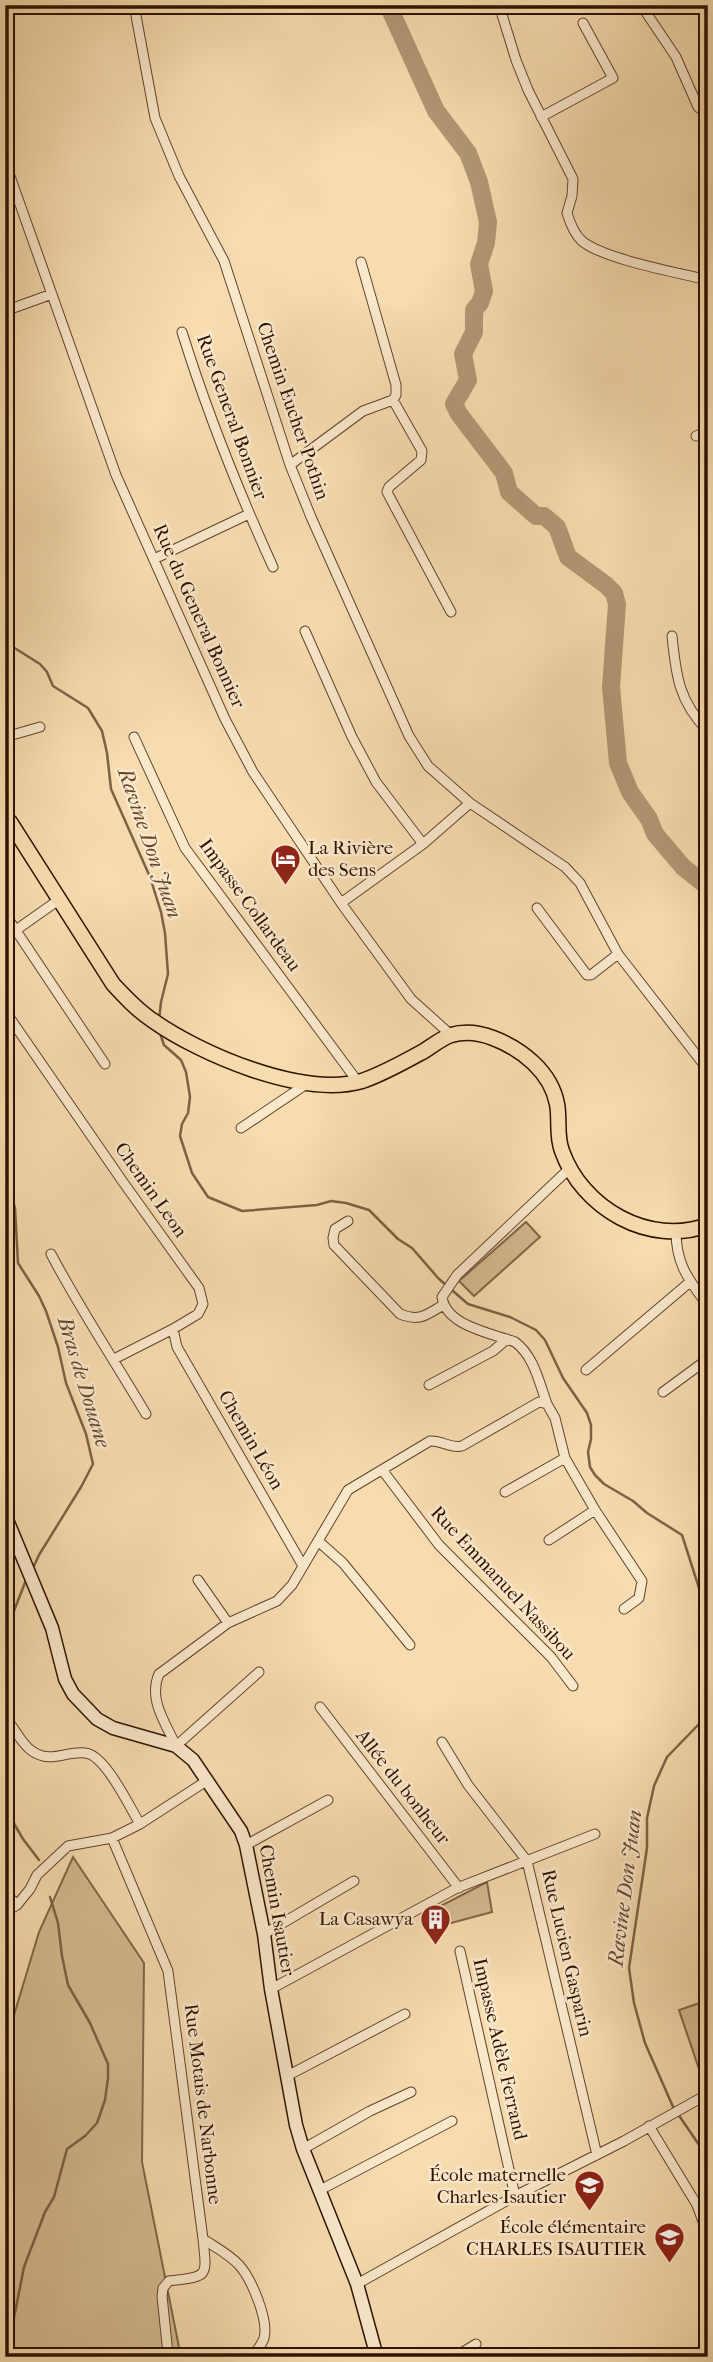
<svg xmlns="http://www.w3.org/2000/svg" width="713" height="2362" font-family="'IM FELL French Canon',serif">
  <rect width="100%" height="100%" fill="#f7dcaf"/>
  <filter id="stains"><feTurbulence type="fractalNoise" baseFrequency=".00286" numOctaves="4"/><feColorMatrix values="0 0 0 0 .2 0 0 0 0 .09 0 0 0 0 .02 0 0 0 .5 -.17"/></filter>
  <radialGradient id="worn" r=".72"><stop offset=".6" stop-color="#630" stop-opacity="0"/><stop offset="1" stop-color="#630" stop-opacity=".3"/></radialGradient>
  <!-- green -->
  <path fill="#d5ba91" stroke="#816648" stroke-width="2" d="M526 1222 540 1237 474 1296 459 1281Z
    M73 1857 144 1963 142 2162 181 2357H5L7 2279 5 2045 39 1932Z
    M487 1882 492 1912 429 1929 425 1914Z
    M708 2000V2069L700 2072 679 2010Z"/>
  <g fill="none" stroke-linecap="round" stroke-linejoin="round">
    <!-- stream -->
    <path stroke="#7d6246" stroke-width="2.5" d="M5 642 40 664 47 672 53 686 88 708 102 731 107 753 111 789 150 877 161 912 165 933 168 974 161 1002 159 1020
      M159 1030 164 1045 181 1060 186 1072 190 1097 188 1113 182 1124 180 1136 192 1173 208 1197 242 1211 317 1205 331 1201 346 1203 369 1210 398 1239 412 1248 439 1279 468 1304 510 1317 536 1330 545 1340 563 1378 587 1413 591 1425V1439L588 1452 590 1467 595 1475 604 1484 633 1501 647 1513 682 1535 708 1616
      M5 1146 8 1184 15 1208 18 1263 39 1296 46 1311 58 1347 66 1383 86 1434 93 1464 81 1487 39 1555 33 1568
      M5 1658 12 1616 26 1580
      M5 1808 23 1839 39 1860
      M674 2109 645 2043 634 2003 629 1968 647 1848V1818L654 1786 667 1757 700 1723 708 1707
      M678 2114 708 2158
      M5 2340 12 2328 24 2267 45 2212 54 2197 67 2149 85 2136 97 2123 105 2100 108 2078V2064L90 2023 68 1985 62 1956 58 1923 50 1897"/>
    <!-- river -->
    <path stroke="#b29774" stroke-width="18" d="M388 5 436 111 468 153 479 182 488 222 486 243 479 264 484 291 480 303 474 310V332L463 354 468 380 454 404 459 414 504 473 509 492 536 516H544L557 527 568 557 606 585 614 593 617 604 611 687 618 763 630 792 649 819 655 834 683 867 708 887"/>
    <defs>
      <path id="minor" d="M134 5 155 118 179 176 224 261 290 465 311 517 409 736 428 766 470 803 565 867 580 883 618 954 708 1070
        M499 5 516 60 528 90 573 179 572 196 567 213C570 223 574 234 582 241 603 259 679 273 708 280
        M641 5 676 57 698 107 708 115
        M541 117 613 78 583 23
        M5 162 116 475 225 719 253 772 341 903 411 999 451 1035
        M5 311 52 294
        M182 332C207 412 238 490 273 567
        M393 400 422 451 421 460 389 487 387 492 451 612
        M696 436 708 431
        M290 465 363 411 393 400 396 395V385L361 262
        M154 559 249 514
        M305 631 352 737 376 782 423 844
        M672 636C676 676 679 702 708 731
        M5 737 40 727
        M134 737 185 848 358 1082
        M341 903 423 844 470 803
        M537 908 587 975H591L618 954
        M5 914 105 1064
        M16 930 60 899
        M5 1011 123 1182 199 1288 203 1304 198 1314 173 1329 114 1359
        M241 1128 308 1083
        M348 1221 335 1229 333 1238 334 1245 400 1314C420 1322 426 1315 443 1305
        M676 1231C676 1265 689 1280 708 1306
        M51 1254C80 1309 114 1360 146 1414
        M173 1329 177 1347 303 1566
        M586 1370 690 1282
        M429 1385 493 1351 507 1339
        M663 1392 701 1364 708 1356
        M547 1404C539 1382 534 1356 515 1342 491 1333 446 1326 442 1297L457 1275 570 1168
        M383 1471 439 1545 551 1657 573 1686
        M505 1492 565 1458 595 1510 642 1581 639 1598 624 1609
        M549 1540 595 1510
        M318 1541 343 1563 410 1645
        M198 1580 228 1623
        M259 1672 176 1746C165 1722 148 1699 159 1674L228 1623 277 1601 292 1585 348 1490 430 1441C442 1440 450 1449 462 1446L539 1402 547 1404 555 1418 565 1458
        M320 1707 459 1888
        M5 1718C15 1727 20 1743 32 1751 51 1764 65 1751 85 1753 105 1754 130 1808 140 1824
        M442 1742 468 1785 527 1861 597 2155
        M112 1838 168 1971 203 2239C207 2278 209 2276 169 2281L163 2288 162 2296 168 2354
        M246 1845 328 1800
        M5 1893 17 1905
        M5 1912 17 1905 30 1889 37 1875 68 1846 112 1838 140 1824 208 1780
        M264 1934 354 1881
        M460 1951 515 2196
        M271 1989 457 1888 595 1834
        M287 2076 405 2014
        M649 2126 697 2205 708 2235
        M303 2149 370 2111 411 2092
        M320 2190 452 2121
        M203 2239C215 2247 229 2254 239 2265 251 2278 269 2320 264 2338 262 2345 256 2351 252 2357
        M357 2284 515 2196 624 2141 708 2094
        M455 2357 476 2344"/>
      <path id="secondary" d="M5 1515 52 1628 65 1679 73 1694 97 1719 113 1728 176 1746 193 1760 241 1831 246 1845 264 1934 271 1989 296 2125 303 2149 357 2284 377 2357"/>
      <path id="primary" d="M5 819 10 822 113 984C125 997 137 1010 152 1020 200 1054 302 1098 362 1081 383 1074 404 1062 424 1051 432 1046 442 1038 451 1035 465 1031 480 1033 493 1038 522 1049 551 1072 557 1104 560 1120 556 1136 562 1151 582 1208 649 1247 708 1225"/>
    </defs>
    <!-- minor casing -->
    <use href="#minor" stroke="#60442c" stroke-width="11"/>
    <!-- secondary casing -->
    <use href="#secondary" stroke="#2d1200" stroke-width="15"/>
    <!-- primary casing -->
    <use href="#primary" stroke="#2d1200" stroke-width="17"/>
    <!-- minor -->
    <use href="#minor" stroke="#fae8cb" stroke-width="9"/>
    <!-- secondary -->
    <use href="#secondary" stroke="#fae8cb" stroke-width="12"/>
    <!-- primary -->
    <use href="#primary" stroke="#f7dcaf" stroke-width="14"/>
  </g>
  <!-- icons -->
  <defs>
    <symbol id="hotel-pin" viewBox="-11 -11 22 30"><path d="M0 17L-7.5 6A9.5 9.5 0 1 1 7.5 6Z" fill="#8f2418" stroke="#fae8cb"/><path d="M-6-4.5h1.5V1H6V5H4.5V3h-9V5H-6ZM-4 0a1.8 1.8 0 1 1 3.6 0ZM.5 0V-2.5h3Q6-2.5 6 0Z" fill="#fff"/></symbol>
    <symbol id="building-pin" viewBox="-11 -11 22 30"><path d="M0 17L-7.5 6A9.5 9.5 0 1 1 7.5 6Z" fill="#8f2418" stroke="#fae8cb"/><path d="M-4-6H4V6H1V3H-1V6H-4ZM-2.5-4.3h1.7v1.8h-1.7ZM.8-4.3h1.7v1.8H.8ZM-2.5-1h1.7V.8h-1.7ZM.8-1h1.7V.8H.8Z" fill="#fff"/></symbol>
    <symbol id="school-pin" viewBox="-11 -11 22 30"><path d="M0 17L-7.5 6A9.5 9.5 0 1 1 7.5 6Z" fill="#8f2418" stroke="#fae8cb"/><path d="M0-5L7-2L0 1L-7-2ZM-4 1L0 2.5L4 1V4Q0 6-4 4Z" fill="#fff"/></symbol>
  </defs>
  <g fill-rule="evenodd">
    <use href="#hotel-pin" x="268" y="842" width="35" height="47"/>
    <use href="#building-pin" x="418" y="1902" width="35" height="47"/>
    <use href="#school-pin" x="572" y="2168" width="35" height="47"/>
    <use href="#school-pin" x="652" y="2220" width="35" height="47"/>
  </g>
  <g text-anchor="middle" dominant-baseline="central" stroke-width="5" stroke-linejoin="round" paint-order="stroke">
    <!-- street labels -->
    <g font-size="19" fill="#2d1200" stroke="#fae8cb">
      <text transform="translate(293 411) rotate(71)">Chemin Eucher Pothin</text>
      <text transform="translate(232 417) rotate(70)">Rue General Bonnier</text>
      <text transform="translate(199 616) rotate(66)">Rue du General Bonnier</text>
      <text transform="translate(250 905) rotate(54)">Impasse Collardeau</text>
      <text transform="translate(151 1190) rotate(55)">Chemin Leon</text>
      <text transform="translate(251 1440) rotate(60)">Chemin Léon</text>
      <text transform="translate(503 1583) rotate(47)">Rue Emmanuel Nassibou</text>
      <text transform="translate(403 1787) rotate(52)">Allée du bonheur</text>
      <text transform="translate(277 1910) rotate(80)">Chemin Isautier</text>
      <text transform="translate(567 1953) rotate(77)">Rue Lucien Gasparin</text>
      <text transform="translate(500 2049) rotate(77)">Impasse Adèle Ferrand</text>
      <text transform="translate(203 2104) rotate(83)">Rue Motais de Narbonne</text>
    </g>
    <!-- poi labels -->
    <g font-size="19" fill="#2d1200" stroke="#fae8cb" text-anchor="end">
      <text x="308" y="848" text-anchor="start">La Rivière<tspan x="308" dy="22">des Sens</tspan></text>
      <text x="413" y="1919">La Casawya</text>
      <text x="566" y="2175">École maternelle<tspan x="566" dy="22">Charles Isautier</tspan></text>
      <text x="646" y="2227">École élémentaire<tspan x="646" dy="22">CHARLES ISAUTIER</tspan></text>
    </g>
    <!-- water labels -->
    <g font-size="21" font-style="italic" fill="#62472e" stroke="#fae8cb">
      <text transform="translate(150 843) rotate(71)">Ravine Don Juan</text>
      <text transform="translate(84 1382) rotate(73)">Bras de Douane</text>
      <text transform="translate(625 1888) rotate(-83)">Ravine Don Juan</text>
    </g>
  </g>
  <!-- margin -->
  <rect width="713" height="2362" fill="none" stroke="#f7dcaf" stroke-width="28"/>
  <rect x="7" y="7" width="699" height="2348" fill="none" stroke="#2d1200" stroke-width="3.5"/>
  <rect x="14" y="14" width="685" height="2334" fill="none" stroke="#2d1200" stroke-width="2"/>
  <rect width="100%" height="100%" filter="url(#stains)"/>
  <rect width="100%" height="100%" fill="url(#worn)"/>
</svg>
